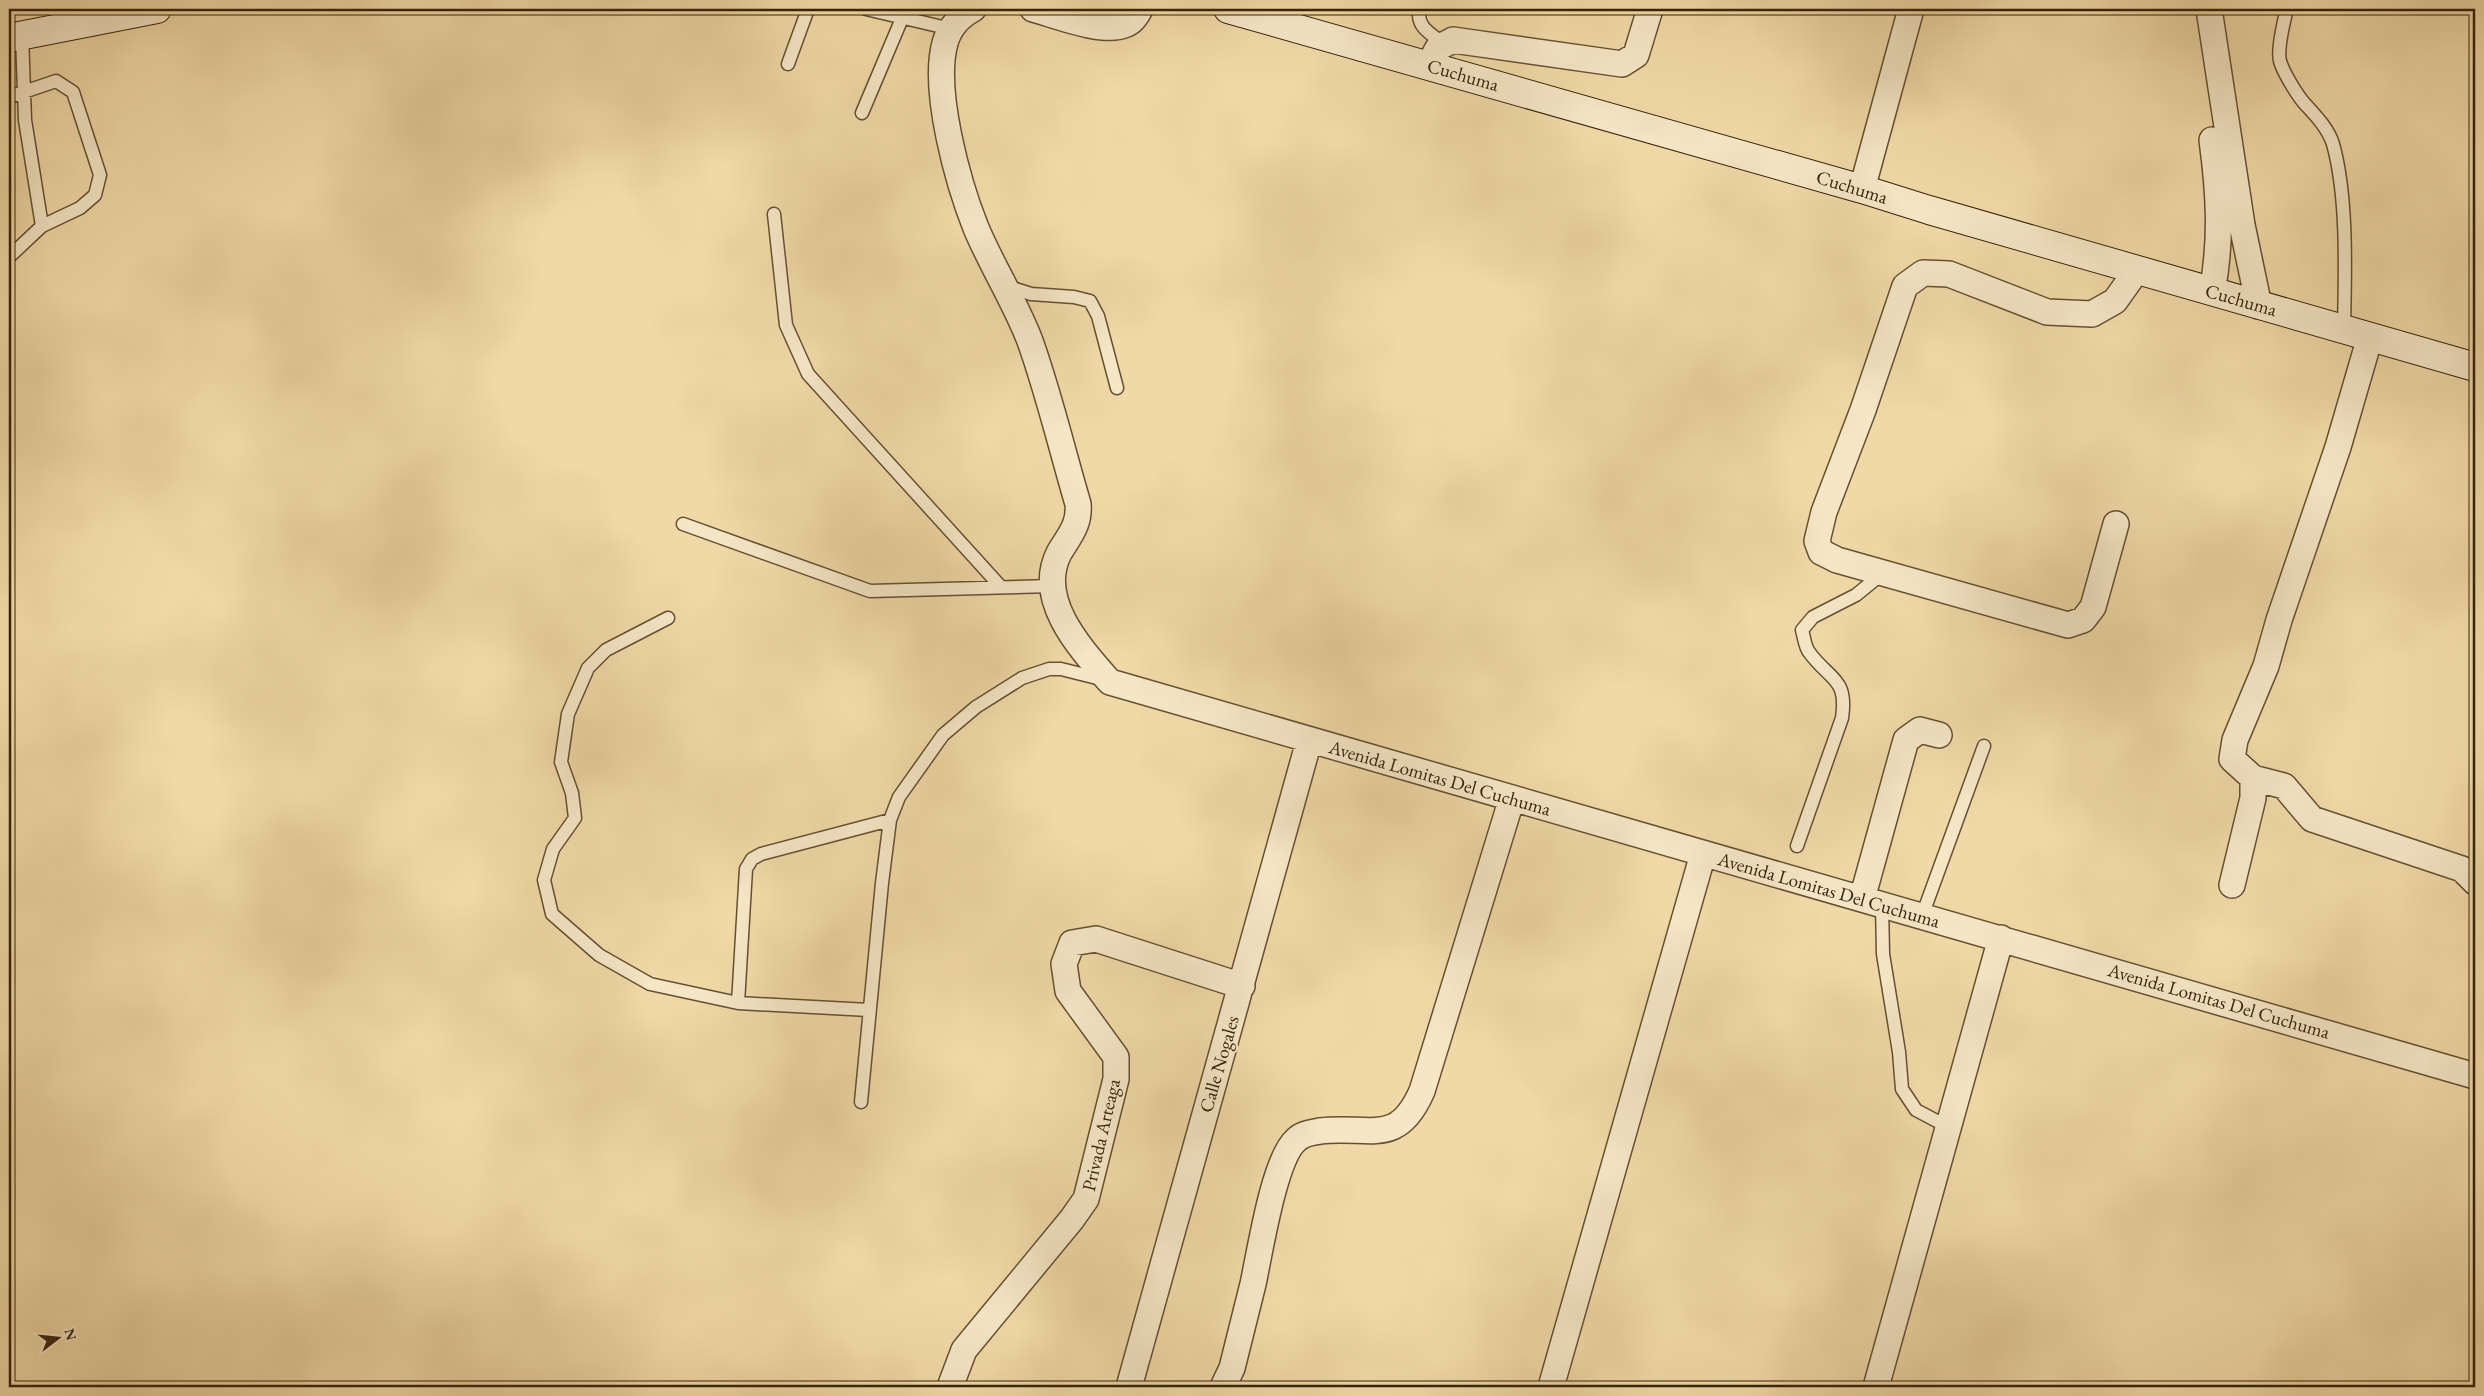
<svg xmlns="http://www.w3.org/2000/svg" width="2484" height="1396" font-family="'EB Garamond',serif">
  <rect width="100%" height="100%" fill="#f0d9a7"/>
  <filter id="stains"><feTurbulence type="fractalNoise" baseFrequency=".004" numOctaves="4"/><feColorMatrix values="0 0 0 0 .2 0 0 0 0 .09 0 0 0 0 .02 0 0 0 .5 -.17"/></filter>
  <radialGradient id="worn" r=".72"><stop offset=".6" stop-color="#630" stop-opacity="0"/><stop offset="1" stop-color="#630" stop-opacity=".3"/></radialGradient>
  <g fill="none" stroke-linecap="round" stroke-linejoin="round">
    <defs>
      <path id="lane" d="M866 9 951 29
        M1420 9C1415 26 1431 34 1443 43
        M2287 9C2284 20 2277 50 2280 61 2283 72 2297 95 2305 104 2315 115 2328 128 2333 144 2348 198 2345 273 2344 329
        M788 64 808 9
        M9 97 56 81 73 92 100 175 95 195 80 208 42 226
        M862 113 903 16
        M774 214 786 325 808 374 1001 587
        M9 257 42 226 25 120 22 35
        M1006 286 1031 294 1074 297 1090 301 1098 316 1117 388
        M683 524 870 591 1052 586
        M668 618 606 650 588 668 568 714 561 762 572 793 575 818 553 849 544 880 552 914 599 955 650 984 738 1003
        M1797 846 1842 718C1848 677 1829 680 1809 652 1805 647 1804 637 1802 630L1813 617 1856 595 1883 573
        M1882 904 1883 954 1899 1052 1902 1089 1916 1110 1948 1127
        M1922 916 1984 746
        M869 1010 738 1003 746 869 752 859 761 854 890 820
        M861 1102 882 883 890 820 899 797 943 735 976 707 1022 678 1049 669H1061L1105 680"/>
      <path id="street" d="M973 9C960 16 949 28 945 43 932 90 958 183 976 228 992 266 1015 302 1030 341 1049 394 1062 450 1078 504 1080 525 1069 536 1059 553 1035 600 1081 649 1110 682L2475 1076
        M1033 9C1055 15 1103 34 1124 25 1132 23 1137 15 1140 9
        M2209 9 2242 225 2259 306
        M1428 66 1438 48 1453 40 1622 64 1636 55 1650 9
        M1862 189 1911 9
        M2212 292C2222 240 2219 192 2212 140
        M2116 524 2093 607 2083 620 2068 625 1837 560 1821 552 1817 541 1824 512 1863 410 1905 286 1923 273 1949 274 2047 312 2092 314 2115 301 2137 270
        M2253 778 2284 786 2312 819 2462 869 2475 882
        M2232 885 2253 798V778L2232 759 2235 740 2266 666 2279 620 2338 447 2370 337
        M1862 899 1906 740 1920 730 1939 735
        M950 1387 964 1350 1072 1219 1086 1199 1116 1079V1057L1068 991 1064 964 1072 943 1096 939 1242 986
        M1129 1387 1309 741
        M1223 1387 1232 1368C1239 1340 1246 1312 1253 1284 1260 1252 1274 1159 1296 1140 1303 1133 1311 1133 1320 1131 1370 1125 1397 1148 1422 1091L1512 798
        M1551 1387 1703 854
        M1876 1387 2001 938"/>
      <path id="secondary" d="M1228 9 1862 189 1929 210 2475 367
        M9 38 157 9"/>
    </defs>
    <!-- lane casing -->
    <use href="#lane" stroke="#645032" stroke-width="15"/>
    <!-- street casing -->
    <use href="#street" stroke="#645032" stroke-width="28"/>
    <!-- secondary casing -->
    <use href="#secondary" stroke="#36230b" stroke-width="30"/>
    <!-- lane -->
    <use href="#lane" stroke="#f5e6c6" stroke-width="12"/>
    <!-- street -->
    <use href="#street" stroke="#f5e6c6" stroke-width="25"/>
    <!-- secondary -->
    <use href="#secondary" stroke="#f5e6c6" stroke-width="28"/>
  </g>
  <g text-anchor="middle" dominant-baseline="central" stroke-width="4" stroke-linejoin="round" paint-order="stroke">
    <!-- street labels -->
    <g font-size="19" fill="#36230b" stroke="#f5e6c6">
      <text transform="translate(1463 75) rotate(16)">Cuchuma</text>
      <text transform="translate(1852 187) rotate(17)">Cuchuma</text>
      <text transform="translate(2241 300) rotate(16)">Cuchuma</text>
      <text transform="translate(1440 778) rotate(16)">Avenida Lomitas Del Cuchuma</text>
      <text transform="translate(1829 890) rotate(16)">Avenida Lomitas Del Cuchuma</text>
      <text transform="translate(2219 1001) rotate(16)">Avenida Lomitas Del Cuchuma</text>
      <text transform="translate(1219 1064) rotate(-74)">Calle Nogales</text>
      <text transform="translate(1101 1135) rotate(-77)">Privada Arteaga</text>
    </g>
  </g>
  <!-- margin -->
  <rect width="2484" height="1396" fill="none" stroke="#f0d9a7" stroke-width="30"/>
  <rect x="10" y="10" width="2464" height="1376" fill="none" stroke="#36230b" stroke-width="2.5"/>
  <rect x="15" y="15" width="2454" height="1366" fill="none" stroke="#36230b"/>
  <!-- north arrow -->
  <g transform="translate(58 1338) rotate(74)" stroke="#f5e6c6" stroke-width="4" paint-order="stroke">
  <path d="M0-4L9 19L0 12L-9 19Z" fill="#36230b"/>
  <text y="-8" font-size="14" font-weight="bold" text-anchor="middle" fill="#36230b">N</text>
  </g>
  <rect width="100%" height="100%" filter="url(#stains)"/>
  <rect width="100%" height="100%" fill="url(#worn)"/>
</svg>
